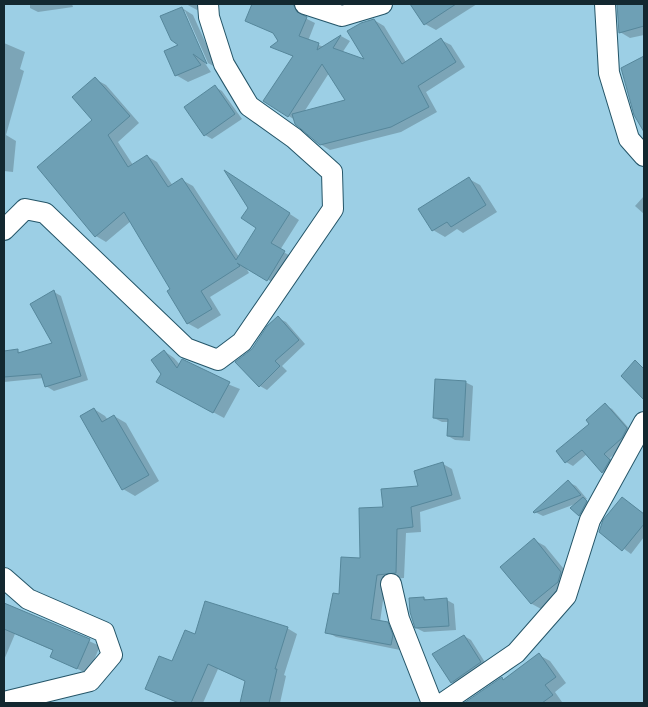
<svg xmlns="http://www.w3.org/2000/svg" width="648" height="707" font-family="'PT Sans',sans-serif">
  <rect width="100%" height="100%" fill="#9ccfe5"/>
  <!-- shadow -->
  <path fill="#0003" fill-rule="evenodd" d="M30 4H72L73 7 38 12 30 8Z
    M186 4H201L197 10Z
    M253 4H305L303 5 305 18 315 23 308 41 324 47 341 36 350 41 342 53 367 61 374 20 384 26 406 62 441 40 451 45 465 67 426 92 437 112 401 132 330 150 320 144 295 120 265 101 294 57 281 51 275 34 246 21ZM329 73 347 101 304 112Z
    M412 4H477L436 30 425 24Z
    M618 4H644V35L630 38 620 32Z
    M182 8 193 15 217 68 208 63 185 11 183 12 202 59 211 72 188 82 176 75 166 52 181 45Z
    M4 43 25 52 20 69 24 71 6 135 16 141 13 172 4 171Z
    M640 60 644 62V129L635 114Z
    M95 79 106 85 139 123 118 142 133 165 147 156 157 162 173 186 182 180 193 186 239 257 258 227 234 177 299 220 280 250 294 258 277 285 245 266 249 273 210 297 221 315 198 329 187 323 172 289 131 221 106 242 96 236Z
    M215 87 222 91 242 119 212 139 205 135Z
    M469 179 480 185 497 212 463 233 457 229 445 237 433 230 420 209Z
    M644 196V214L635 206Z
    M54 292 61 296 88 380 54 391 46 386 44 378 4 382V352L17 351 23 353 53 344Z
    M278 318 286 322 305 344 282 366 287 371 267 390 260 386Z
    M164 351 174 358 180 365 240 389 224 418 168 388 162 374Z
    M635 362 644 368V398L623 376Z
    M465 382 473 386 470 441 455 440 448 436 449 422H442L434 418Z
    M605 405 612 409 633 433 628 442 610 458 616 465 610 476 603 472 587 454 573 466 566 462 558 452 591 424Z
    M94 409 105 416 108 420 114 416 126 423 159 481 135 496 123 489Z
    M443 464 452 469 461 499 420 512 421 532 406 533 404 578 386 579 380 622 396 629 401 641 400 650 336 637 327 632 340 595 361 560 384 509 420 487Z
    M568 482 576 486 587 499 585 500 591 503 587 519 580 514 578 503 543 516 535 512Z
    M623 498 644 514V537L631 554 600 531Z
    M534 540 545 546 572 579 543 610 532 604 501 567Z
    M424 598 429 601 447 600 454 604 456 630 424 632 416 628Z
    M4 603 100 646 88 674 51 656 54 651 15 634 4 660Z
    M287 628 297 634 284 675 286 676 280 703H241L246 681 218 669 203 703H178L146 689 195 636Z
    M464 636 471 640 488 667 459 687 452 682Z
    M539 655 550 661 566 683 555 692 562 702 560 703H466L502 679 504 680Z"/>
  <!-- building -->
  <path fill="#6ea0b5" stroke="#56879b" d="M252 4H293L297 12 307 17 299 36 319 43 317 50 341 35 333 48 364 59 347 31 361 23 374 19 402 64 441 38 456 62 418 86 429 107 391 127 320 145 295 124 292 114 345 100 322 64 288 117 263 101 293 56 270 47 278 41 273 33 245 21Z
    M410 4H456L424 25Z
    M617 4H644V26L619 33Z
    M182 7 207 64 193 54 201 65 175 76 164 51 178 45 171 40 160 16Z
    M644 56V132L634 115 621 68Z
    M95 77 130 116 108 135 128 167 147 155 168 187 182 178 236 260 256 228 241 218 248 208 224 170 290 213 271 243 285 251 267 281 237 263 240 266 201 291 212 309 187 324 167 291 170 289 124 212 95 237 37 167 92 120 72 97Z
    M215 85 235 114 204 136 184 107Z
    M469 177 486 205 451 227 447 222 432 231 418 209Z
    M54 290 81 376 45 387 41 374 4 377V351L18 349V353L52 343 30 304Z
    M278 316 299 340 275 361 280 366 259 387 235 362 252 349 267 326Z
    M164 350 177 368 182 359 230 382 213 413 156 382 161 374 151 360Z
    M635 360 644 369V400L621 376Z
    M435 379 466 381 463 437 447 436 448 419 433 418Z
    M605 403 627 428 622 438 604 454 610 460 602 473 582 450 565 463 556 451 589 424 586 420Z
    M94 408 102 422 114 415 149 475 122 490 80 416Z
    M443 462 452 495 411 507 413 527 397 529 396 573 377 575 371 619 388 622 393 635 391 645 325 633 333 593 339 594 341 557 360 558 359 508 383 507 381 489 418 486 414 471Z
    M568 480 581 495 534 513 533 512Z
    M583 497 587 501 579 516 570 508Z
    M622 497 644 514V524L622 551 599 532 603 520Z
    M534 538 561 572 558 582 531 604 500 567Z
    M424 597V600L447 598 449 626 415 628 410 612 409 598Z
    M205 601 288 627 275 669H277L269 703H240L245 681 208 664 191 703H179L145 689 159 656 172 661 185 630 195 634Z
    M4 603 90 639 77 669 50 657 53 650 4 629Z
    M464 635 481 662 451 683 432 654Z
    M539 653 556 677 545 685 553 695 542 703H464L502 677 503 680Z"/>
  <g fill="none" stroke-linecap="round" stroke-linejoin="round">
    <defs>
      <path id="minor" d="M305 4 342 16 382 4
        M605 4 609 73 629 139 644 156
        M4 230 25 209 45 213 186 348 218 360 242 342 333 209 332 172 294 138 249 106 224 64 209 17 208 4
        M4 578 28 599 104 632 112 655 90 681 4 702
        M391 584 399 619 432 703
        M443 703 516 653 566 596 590 520 644 422"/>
    </defs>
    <!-- minor casing -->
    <use href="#minor" stroke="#245568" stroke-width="22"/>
    <!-- minor -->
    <use href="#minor" stroke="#fff" stroke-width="20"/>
  </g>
  <!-- border -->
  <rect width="648" height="707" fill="none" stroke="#132830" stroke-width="10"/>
</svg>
